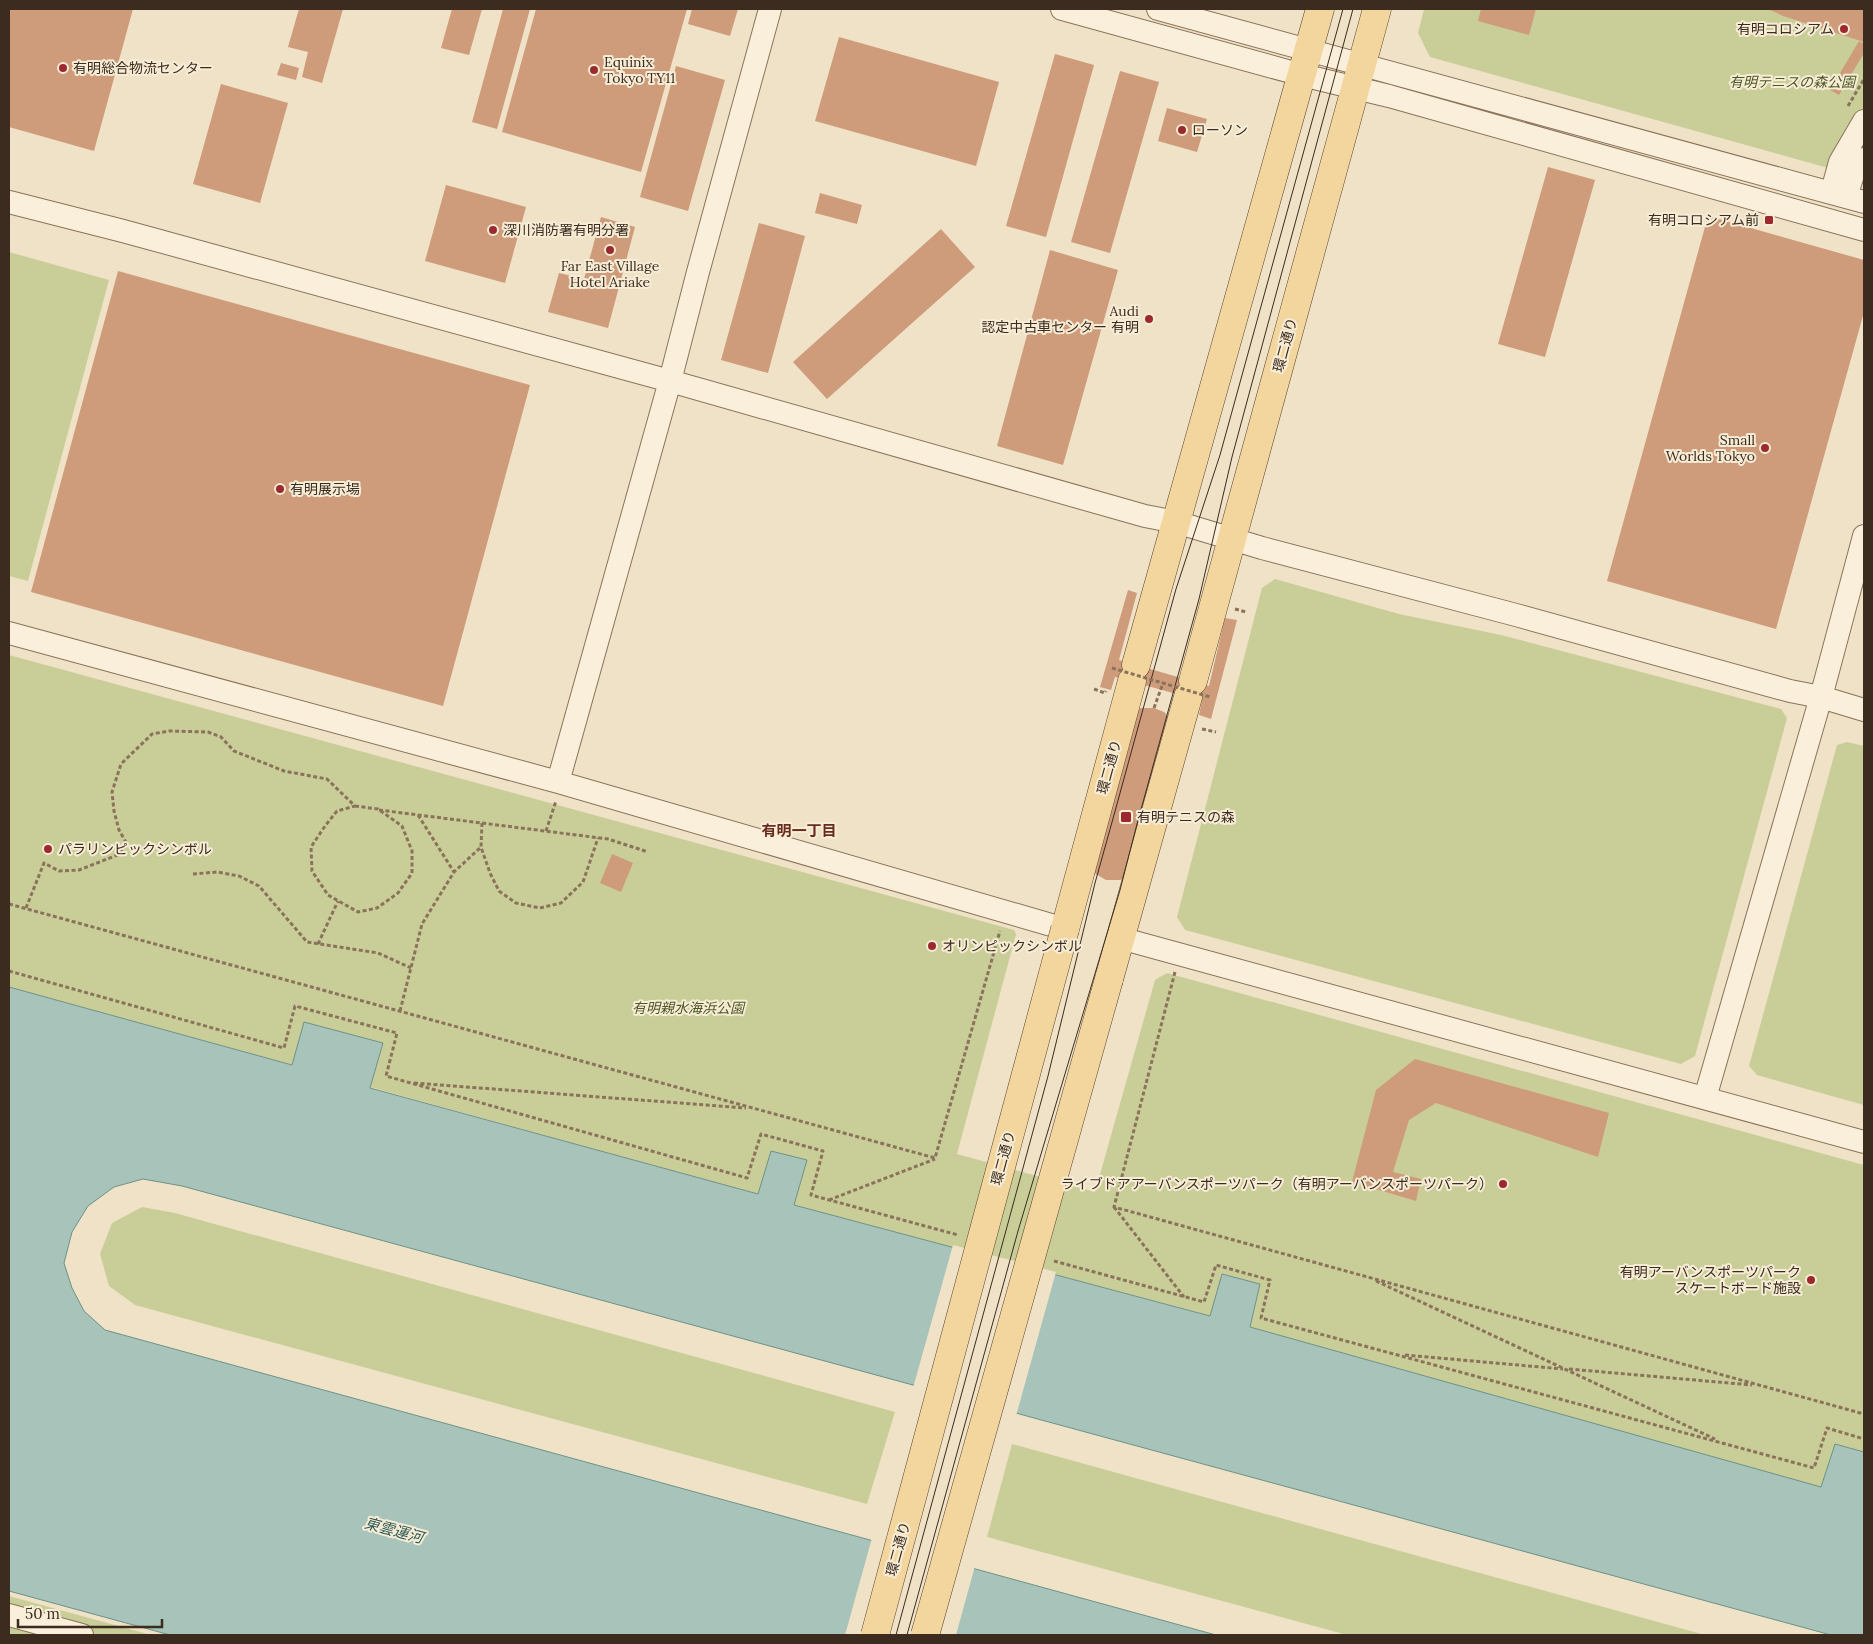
<svg xmlns="http://www.w3.org/2000/svg" width="1873" height="1644" font-family="Lora,'Noto Sans JP',serif">
  <rect width="100%" height="100%" fill="#efe2c6"/>
  <!-- green -->
  <path fill="#c9ce99" d="M1424 9H1864V178L1430 57 1418 33Z
    M9 252 109 280 28 581 9 576Z
    M1275 579 1399 614 1501 635 1781 709 1787 718 1695 1056 1681 1064 1185 930 1177 917 1262 588Z
    M9 655 1014 930 1016 934 957 1154 1095 1192 1155 980 1167 973 1864 1165V1452L1835 1444 1822 1488 1250 1327 1260 1284 1222 1274 1211 1316 794 1205 807 1160 759 1195 370 1087 383 1044 293 1065 9 987Z
    M1847 742 1864 746V1105L1757 1075 1749 1066 1837 745Z
    M142 1207 175 1213 895 1412 867 1504 135 1305 109 1286 100 1254 112 1223Z
    M1012 1444 1705 1635H1347L987 1537Z
    M9 1596 151 1635H9Z"/>
  <!-- water -->
  <path fill="#a7c3ba" stroke="#6d9288" d="M9 987 292 1065 304 1022 383 1043 370 1088 758 1194 771 1151 807 1160 794 1205 1210 1316 1222 1274 1260 1284 1250 1327 1821 1487 1835 1444 1864 1452V1635H1831L182 1186 143 1179 114 1187 88 1206 72 1232 64 1263 72 1288 84 1311 105 1330 1216 1635H170L9 1591Z"/>
  <!-- pier -->
  <path fill="#efe2c6" d="M953 1245 1056 1272 1016 1416 913 1388Z
    M872 1538 975 1566 956 1635H845Z"/>
  <!-- building -->
  <path fill="#ce9b7b" d="M9 9H133L94 151 9 127Z
    M299 9H343L322 83 302 77 308 52 288 47Z
    M452 9H482L469 55 441 48Z
    M503 9H530L497 129 472 122Z
    M536 9H687L641 172 502 132Z
    M692 9H738L730 36 688 24Z
    M1481 9H1536L1529 35 1478 21Z
    M1768 9H1864V42L1783 16Z
    M839 37 999 82 976 166 815 121Z
    M1859 41 1864 44V53L1839 95 1830 90Z
    M1055 54 1094 65 1046 237 1006 226Z
    M281 63 299 68 296 80 277 75Z
    M676 66 725 80 688 211 640 197Z
    M1120 71 1159 82 1110 253 1071 242Z
    M221 84 288 103 260 203 193 184Z
    M1167 108 1207 119 1197 152 1158 141Z
    M1548 167 1595 180 1545 357 1498 344Z
    M446 185 526 207 505 283 425 261Z
    M820 193 862 205 857 224 815 213Z
    M1708 216 1864 260V312L1776 629 1607 581Z
    M601 217 635 227 608 328 548 312 559 273 584 279Z
    M759 223 805 236 768 373 721 360Z
    M941 229 975 267 827 399 793 362Z
    M1050 250 1118 270 1063 465 997 446Z
    M118 271 530 385 443 706 31 592Z
    M1128 590 1137 593 1119 660 1209 686 1225 618 1237 620 1211 719 1199 715 1202 701 1115 677 1111 690 1100 687Z
    M1141 708H1154L1164 712 1175 723 1132 878 1119 880H1106L1094 873 1088 864 1130 713Z
    M612 854 633 863 621 892 600 883Z
    M1415 1059 1609 1113 1598 1157 1436 1103 1409 1120 1393 1172 1421 1179 1416 1201 1352 1182 1376 1090Z"/>
  <g fill="none" stroke-linecap="round" stroke-linejoin="round">
    <defs>
      <path id="minor" d="M1062 9 1302 75 1389 96 1864 230
        M1158 9 1864 202
        M1834 184 1840 162 1864 121
        M1846 197 1856 165 1864 159
        M9 202 123 231 670 381 1145 516 1176 522 1262 548 1516 615 1790 691 1821 697 1864 710
        M9 633 558 782 1065 929
        M558 782 670 381 698 272 770 9
        M1120 938 1864 1142
        M1705 1098 1821 697 1864 536
        M9 1615 82 1635"/>
      <path id="major" d="M1136 665 1320 9
        M1193 681 1377 9
        M1065 929 1132 681
        M1109 979 1188 697"/>
    </defs>
    <!-- minor casing -->
    <use href="#minor" stroke="#8b735b" stroke-width="24"/>
    <!-- major casing -->
    <use href="#major" stroke="#59422f" stroke-width="29"/>
    <!-- path -->
    <path stroke="#8b735b" stroke-width="3" stroke-dasharray="4 2.5" stroke-linecap="butt" d="M1848 106 1864 79
      M1235 609 1246 612
      M1094 689 1105 693 1106 691
      M1154 708 1163 683
      M1202 729 1216 732
      M355 806 378 809 402 826 412 851V873L398 893 377 908 358 912 328 895 312 871 311 847 325 826 337 811Z
      M379 810 608 839 648 852
      M418 815 454 872
      M482 823 481 847 490 873 499 891 516 903 540 908 561 903 583 882 598 838
      M546 831 556 801
      M193 874 217 872 239 876 259 886 307 942 378 953 411 968
      M9 904 935 1158 1000 931
      M26 908 44 863 59 871 79 870 120 854 127 844 119 830 114 811 112 792 121 764 152 734 169 731 208 732 221 737 234 751 284 771 327 779 355 806
      M318 944 338 901
      M9 971 284 1048 295 1006 397 1033 386 1076 747 1178 761 1134 823 1151 811 1195 958 1235
      M1175 972 1114 1207 1864 1414
      M400 1011 422 924 454 872 481 847
      M414 1083 746 1108
      M829 1200 935 1159
      M1114 1207 1184 1297
      M1054 1261 1204 1302 1216 1265 1270 1280 1261 1318 1814 1468 1827 1428 1864 1439
      M1376 1281 1715 1439
      M1405 1355 1563 1369
      M1569 1369 1752 1385"/>
    <!-- minor -->
    <use href="#minor" stroke="#faefda" stroke-width="22"/>
    <!-- major -->
    <use href="#major" stroke="#f3d69e" stroke-width="28"/>
    <!-- tram -->
    <path stroke="#3b2c1f" stroke-width="1" d="M896 1635 1048 1076 1095 883 1114 815 1176 589 1220 455 1343 9
      M907 1635 1018 1231 1120 890 1137 824 1199 599 1232 457 1353 9"/>
    <defs>
      <path id="major-bridge" d="M875 1635 1065 929
        M925 1635 1109 979"/>
    </defs>
    <!-- major-bridge casing -->
    <use href="#major-bridge" stroke="#59422f" stroke-width="29" stroke-linecap="butt"/>
    <!-- path-bridge -->
    <path stroke="#8b735b" stroke-width="3" stroke-dasharray="4 2.5" stroke-linecap="butt" d="M1112 668 1210 697"/>
    <!-- major-bridge -->
    <use href="#major-bridge" stroke="#f3d69e" stroke-width="28"/>
  </g>
  <!-- markers -->
  <g fill="#9c292e" stroke="#f7ecd6" stroke-width="2">
    <circle cx="1844" cy="29" r="5"/>
    <circle cx="63" cy="68" r="5"/>
    <circle cx="594" cy="70" r="5"/>
    <circle cx="1182" cy="130" r="5"/>
    <rect x="1764" y="215" width="10" height="10" rx="2.5"/>
    <circle cx="493" cy="230" r="5"/>
    <circle cx="610" cy="250" r="5"/>
    <circle cx="1149" cy="319" r="5"/>
    <circle cx="1765" cy="448" r="5"/>
    <circle cx="280" cy="489" r="5"/>
    <rect x="1120" y="811" width="12" height="12" rx="2.5"/>
    <circle cx="48" cy="849" r="5"/>
    <circle cx="932" cy="946" r="5"/>
    <circle cx="1503" cy="1184" r="5"/>
    <circle cx="1811" cy="1280" r="5"/>
  </g>
  <g text-anchor="middle" dominant-baseline="central" stroke-width="4" stroke-linejoin="round" paint-order="stroke">
    <!-- poi labels -->
    <g font-size="14" fill="#3b2c1f" stroke="#f7ecd6" text-anchor="start">
      <text x="1834" y="29" text-anchor="end">有明コロシアム</text>
      <text x="604" y="62">Equinix<tspan x="604" dy="16">Tokyo TY11</tspan></text>
      <text x="73" y="68">有明総合物流センター</text>
      <text x="1192" y="130">ローソン</text>
      <text x="1759" y="220" text-anchor="end">有明コロシアム前</text>
      <text x="503" y="230">深川消防署有明分署</text>
      <text x="610" y="266" text-anchor="middle">Far East Village<tspan x="610" dy="16">Hotel Ariake</tspan></text>
      <text x="1139" y="311" text-anchor="end">Audi<tspan x="1139" dy="16">認定中古車センター 有明</tspan></text>
      <text x="1755" y="440" text-anchor="end">Small<tspan x="1755" dy="16">Worlds Tokyo</tspan></text>
      <text x="290" y="489">有明展示場</text>
      <text x="1137" y="817">有明テニスの森</text>
      <text x="58" y="849">パラリンピックシンボル</text>
      <text x="942" y="946">オリンピックシンボル</text>
      <text x="1493" y="1184" text-anchor="end">ライブドアアーバンスポーツパーク（有明アーバンスポーツパーク）</text>
      <text x="1801" y="1272" text-anchor="end">有明アーバンスポーツパーク<tspan x="1801" dy="16">スケートボード施設</tspan></text>
    </g>
    <!-- park labels -->
    <g font-size="14" font-style="italic" fill="#4d5825" stroke="#f7ecd6">
      <text x="1792" y="82">有明テニスの森公園</text>
      <text x="688" y="1008">有明親水海浜公園</text>
    </g>
    <!-- street labels -->
    <g font-size="14" fill="#3b2c1f" stroke="#f7ecd6">
      <text transform="translate(1285 345) rotate(-75)">環二通り</text>
      <text transform="translate(1109 767) rotate(-75)">環二通り</text>
      <text transform="translate(1003 1158) rotate(-75)">環二通り</text>
      <text transform="translate(898 1549) rotate(-75)">環二通り</text>
    </g>
    <!-- neighbourhood labels -->
    <g font-size="15" font-weight="bold" fill="#692b1d" stroke="#f7ecd6">
      <text x="799" y="830">有明一丁目</text>
    </g>
    <!-- water labels -->
    <g font-size="15" font-style="italic" fill="#2e5b57" stroke="#f7ecd6">
      <text transform="translate(394 1530) rotate(15)">東雲運河</text>
    </g>
  </g>
  <!-- border -->
  <rect width="1873" height="1644" fill="none" stroke="#3b2c1f" stroke-width="20"/>
  <!-- scale -->
  <path d="M18 1619v8h144v-8" fill="none" stroke="#3b2c1f" stroke-width="2.5"/>
  <text x="25" y="1619" font-size="15" fill="#3b2c1f" stroke="#f7ecd6" stroke-width="4" paint-order="stroke">50 m</text>
</svg>
